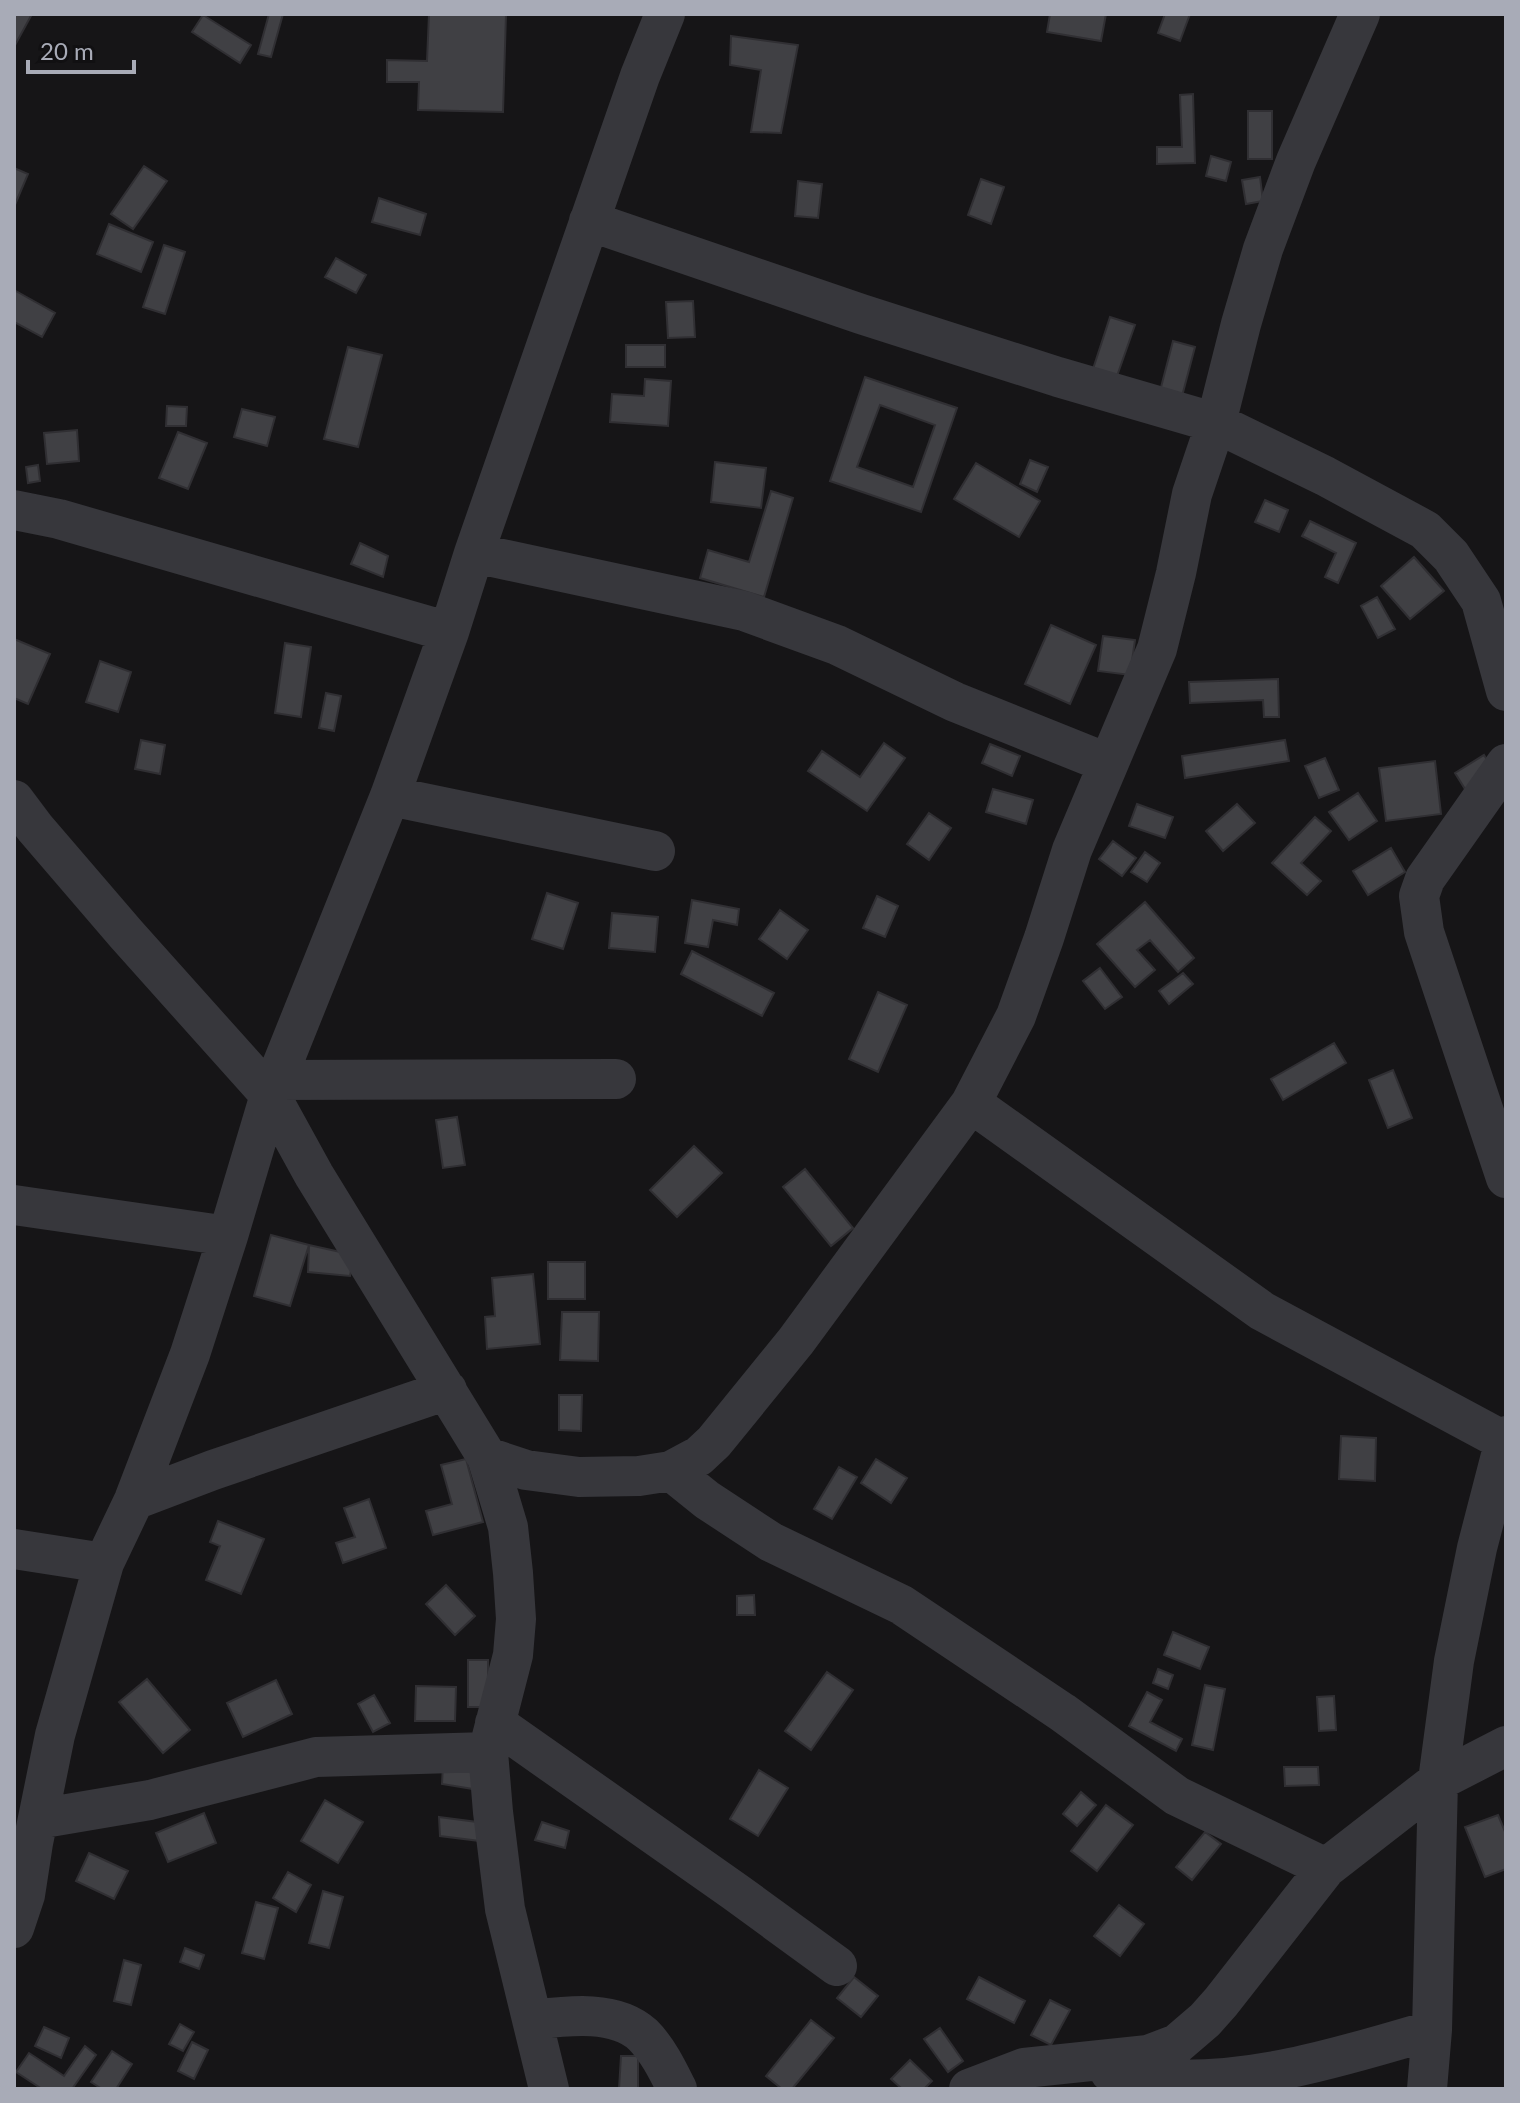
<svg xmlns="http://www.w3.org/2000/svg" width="1520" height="2103" font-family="Lato,sans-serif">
  <rect width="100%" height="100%" fill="#161517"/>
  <!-- building -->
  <path fill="#404044" stroke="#302f33" stroke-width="2" fill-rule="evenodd" d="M14 14H32L14 47Z
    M269 14H283L271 57 258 54Z
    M429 14H506L503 112 418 110 419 82H387V60L427 61Z
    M1050 14H1106L1101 41 1047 32Z
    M1165 14H1190L1180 41 1158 33Z
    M203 15 251 45 240 63 192 32Z
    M731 36 798 45 781 133 751 132 761 70 730 65Z
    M1193 94 1195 163 1157 164V147H1182L1180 95Z
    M1248 111H1272V159H1248Z
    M1211 156 1231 162 1226 181 1206 176Z
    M144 166 167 181 133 229 111 214Z
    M14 168 28 174 14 207Z
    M1260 177 1263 201 1246 204 1242 180Z
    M981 179 1004 187 991 224 968 215Z
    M798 181 822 184 818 218 795 216Z
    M379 198 426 214 420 235 372 222Z
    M109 224 153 242 141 272 97 254Z
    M164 245 185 252 165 314 143 307Z
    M336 258 366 275 356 293 325 277Z
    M14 290 55 313 42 337 14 322Z
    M693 301 695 337 668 338 666 302Z
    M1110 317 1135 325 1117 376 1093 369Z
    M1173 341 1195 347 1181 400 1159 395Z
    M626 345H665V367H626Z
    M348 347 382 355 358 447 324 439Z
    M865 377 957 408 921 512 830 481ZM880 405 935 425 913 487 857 467Z
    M645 379 671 381 668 426 610 422 612 394 644 396Z
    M167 406 187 407 186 426H166Z
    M242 409 275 417 267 446 234 437Z
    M77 430 79 461 47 464 44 433Z
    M178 432 207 443 188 489 159 478Z
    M1030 460 1048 467 1037 492 1020 484Z
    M715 462 766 468 761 508 711 502Z
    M976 463 1040 501 1019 537 954 499Z
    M38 465 40 481 28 483 26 467Z
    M771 491 793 498 764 597 700 578 708 550 749 562Z
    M1265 500 1288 510 1279 532 1255 522Z
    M1310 521 1356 543 1338 583 1325 577 1336 553 1302 536Z
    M360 543 388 556 383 577 351 564Z
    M1414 557 1444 591 1410 619 1381 586Z
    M1377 597 1395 629 1378 638 1361 606Z
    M1051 625 1096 645 1070 704 1025 684Z
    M1103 636 1135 640 1130 675 1098 671Z
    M14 639 50 654 28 704 14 698Z
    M285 643 311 647 301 717 275 713Z
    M100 661 131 672 118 712 86 702Z
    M1278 679 1279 717H1264L1263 700 1190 703 1189 682Z
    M326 693 341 696 334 731 319 728Z
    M141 740 165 745 160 774 135 769Z
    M1285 740 1289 761 1185 778 1182 756Z
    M884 743 905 758 867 811 808 771 822 751 860 777Z
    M990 744 1020 756 1012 776 982 763Z
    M1484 755 1494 771 1465 789 1455 773Z
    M1325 758 1339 790 1319 798 1305 766Z
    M1435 761 1441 814 1386 821 1379 768Z
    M993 789 1033 800 1026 824 986 812Z
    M1358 793 1377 821 1349 840 1329 812Z
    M1137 804 1173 817 1165 838 1129 826Z
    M1237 804 1255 823 1223 851 1206 831Z
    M929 813 951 828 929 860 907 844Z
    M1315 817 1331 831 1301 863 1321 881 1307 895 1272 863Z
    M1113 841 1136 858 1122 876 1099 859Z
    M1391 848 1405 872 1368 895 1353 871Z
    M1145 852 1160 863 1147 882 1131 872Z
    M547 893 578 903 563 949 532 939Z
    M877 896 898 906 885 937 863 928Z
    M692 900 739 909 737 925 713 920 708 947 685 943Z
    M1145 902 1194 958 1178 972 1150 940 1137 950 1155 970 1135 987 1097 944Z
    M780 910 808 930 787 959 759 939Z
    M612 913 658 917 655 952 609 948Z
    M692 951 774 993 762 1016 681 974Z
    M1100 968 1122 997 1105 1009 1083 981Z
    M1183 973 1193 984 1169 1004 1159 991Z
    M878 992 907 1005 878 1072 849 1059Z
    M1334 1043 1346 1063 1283 1100 1271 1079Z
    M1393 1070 1412 1118 1388 1128 1369 1080Z
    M457 1117 465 1165 443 1168 436 1120Z
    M694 1146 722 1173 677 1217 650 1190Z
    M805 1169 853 1228 831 1246 783 1187Z
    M271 1235 309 1245 290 1306 254 1296Z
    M309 1245 354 1255 350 1276 308 1272Z
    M548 1262H585V1299H548Z
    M533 1274 540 1344 487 1349 485 1317 495 1316 492 1278Z
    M562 1312H599L598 1361 560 1360Z
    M559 1395H582L581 1431 559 1430Z
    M1341 1436 1376 1438 1375 1481 1339 1479Z
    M466 1459 483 1522 433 1535 426 1511 452 1504 441 1465Z
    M876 1459 907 1478 891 1503 861 1483Z
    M839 1467 857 1477 832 1519 814 1509Z
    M369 1499 386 1548 343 1563 336 1543 355 1537 344 1508Z
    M218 1521 264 1539 241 1594 206 1580 220 1546 210 1542Z
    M446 1585 475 1616 455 1635 426 1604Z
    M754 1595 755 1615H737V1596Z
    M1173 1632 1209 1647 1200 1669 1164 1655Z
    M468 1660H488V1707H468Z
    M1158 1669 1173 1675 1168 1689 1153 1683Z
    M827 1672 853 1690 811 1750 785 1731Z
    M147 1679 190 1730 163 1753 119 1702Z
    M276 1680 292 1714 243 1737 227 1703Z
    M1205 1685 1225 1689 1213 1750 1192 1745Z
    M416 1686 456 1687 455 1721H415Z
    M1147 1692 1162 1700 1150 1722 1182 1739 1176 1751 1129 1726Z
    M374 1695 390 1723 373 1732 358 1704Z
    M1334 1696 1336 1730 1319 1731 1317 1697Z
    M443 1765 475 1768 473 1789 442 1784Z
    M1284 1767H1318L1319 1785 1285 1786Z
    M759 1770 788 1788 758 1836 730 1819Z
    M1081 1792 1096 1805 1077 1826 1063 1814Z
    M325 1800 363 1822 338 1863 301 1841Z
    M1106 1805 1133 1825 1097 1871 1071 1851Z
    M204 1813 216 1843 168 1862 156 1833Z
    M1498 1815 1506 1834V1869L1485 1877 1465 1827Z
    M439 1817 477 1822 480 1841 440 1836Z
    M542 1822 569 1831 565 1848 535 1840Z
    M1205 1832 1221 1844 1192 1880 1176 1867Z
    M89 1853 128 1871 114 1899 76 1881Z
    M288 1872 311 1885 296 1912 273 1898Z
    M323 1891 343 1897 329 1948 309 1943Z
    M256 1902 278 1908 264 1959 242 1953Z
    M1119 1905 1144 1924 1120 1956 1094 1936Z
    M185 1948 204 1955 199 1969 180 1962Z
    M124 1960 141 1965 131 2005 114 2001Z
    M854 1977 878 1996 861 2017 837 1998Z
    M979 1977 1025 2001 1014 2023 967 1999Z
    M1050 2000 1070 2010 1051 2045 1031 2035Z
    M811 2020 834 2038 792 2089H782L766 2076Z
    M180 2024 194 2032 183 2051 169 2044Z
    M44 2027 69 2038 61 2058 35 2046Z
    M940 2028 963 2061 948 2072 924 2039Z
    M192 2042 208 2050 194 2079 178 2071Z
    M85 2046 96 2055 72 2089H42L16 2072 29 2053 64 2076Z
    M112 2051 132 2064 116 2089H102L91 2082Z
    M621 2056H638V2089H619Z
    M910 2060 932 2081 924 2089H902L891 2079Z"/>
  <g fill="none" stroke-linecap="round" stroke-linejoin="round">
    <!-- street -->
    <path stroke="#37373c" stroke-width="40" d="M589 221 861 314 1058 377 1216 423 1325 476 1425 530 1451 556 1481 601 1506 691
      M14 510 59 519 449 632
      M474 553 744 611 837 645 955 702 1107 763
      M1506 764 1425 879 1419 896 1424 932 1506 1178
      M390 796 655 851
      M14 800 35 828 126 934 270 1095 314 1175 487 1457 508 1527 513 1573 516 1619 513 1655 488 1752 493 1812 505 1909 549 2089
      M276 1080 616 1079
      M971 1103 1262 1311 1504 1441
      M14 1205 228 1236
      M487 1457 526 1470 579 1477 639 1476 671 1471 699 1456 714 1442 796 1341 971 1103 1016 1016 1044 938 1072 850 1157 649 1176 573 1192 494 1216 423 1241 324 1263 249 1296 161 1360 14
      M671 1471 707 1500 771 1542 902 1605 1062 1712 1177 1796 1326 1868
      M134 1500 213 1470 447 1390
      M14 1549 104 1563
      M495 1723 734 1891 837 1966
      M38 1819 150 1800 316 1757 488 1752
      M14 1928 25 1895 33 1843 55 1735 104 1563 134 1500 190 1354 228 1236 270 1095 390 796 449 632 474 553 640 76 665 14
      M532 2020C566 2016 615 2009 643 2035 658 2050 668 2071 677 2089
      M1110 2072C1126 2077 1142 2077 1159 2079 1252 2085 1344 2056 1432 2030
      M969 2089 1024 2068 1148 2055 1177 2044 1205 2020 1221 2002 1326 1868 1438 1781 1506 1746
      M1427 2089 1432 2030 1438 1781 1454 1661 1477 1548 1506 1436"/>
  </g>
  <!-- border -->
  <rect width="1520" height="2103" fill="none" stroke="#a8abb7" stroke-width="32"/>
  <!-- scale -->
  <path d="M28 60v12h106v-12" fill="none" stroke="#a8abb7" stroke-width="4"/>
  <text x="40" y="60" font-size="24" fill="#a8abb7" stroke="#111012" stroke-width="6" paint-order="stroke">20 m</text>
</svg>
